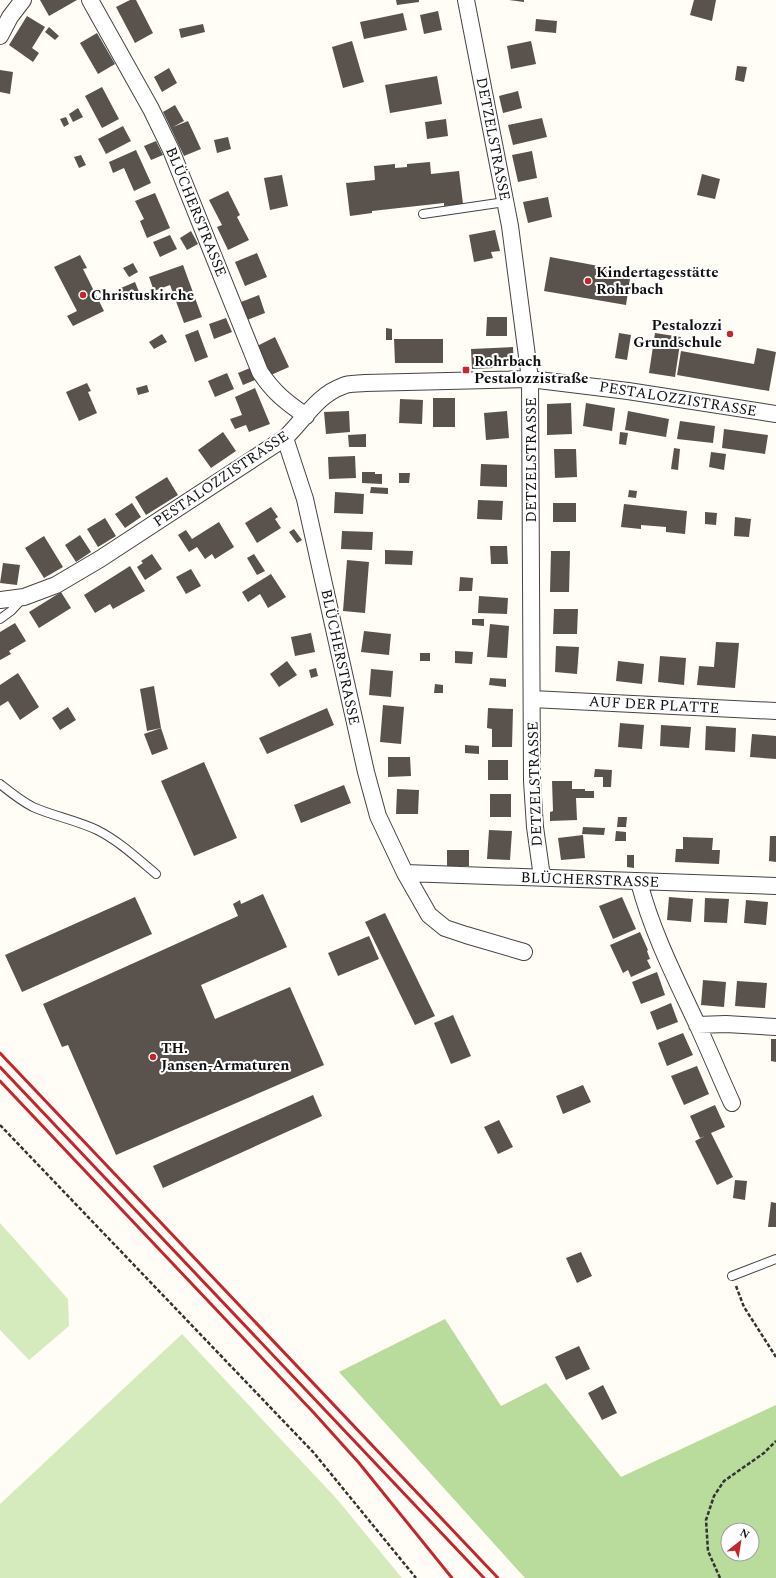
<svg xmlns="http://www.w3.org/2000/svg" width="776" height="1578" font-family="Spectral,serif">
  <rect width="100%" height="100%" fill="#fffdf5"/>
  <!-- green -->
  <path fill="#d5ebbd" d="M0 1223 68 1299 69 1326 29 1360 0 1330Z
    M182 1334 336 1498 402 1578H0V1504Z"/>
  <!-- forest -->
  <path fill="#b9dc9c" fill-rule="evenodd" d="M445 1319 501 1406 546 1383 621 1477 776 1405V1578H525L339 1372ZM728 1530H752V1554H728Z"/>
  <!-- building -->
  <path fill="#5a524d" d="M40 0H77L49 16Z
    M130 0H136L153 33 135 43 116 7Z
    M396 0H419V2L397 5Z
    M509 0H524V2Z
    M694 0H716L712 21 690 15Z
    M438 11 442 30 424 34 420 15Z
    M403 13 407 30 364 39 360 22Z
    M27 16 45 27 32 48 39 53 33 62 9 45Z
    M536 19 557 21 556 33 535 31Z
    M203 24 205 32 181 38 179 29Z
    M49 27 59 36 55 40 45 32Z
    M97 33 115 64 98 74 80 43Z
    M352 41 364 82 343 88 332 47Z
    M531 41 536 64 511 69 507 46Z
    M737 66 747 67 744 82 735 80Z
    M169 68 177 83 162 92 154 77Z
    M0 70 13 72 10 94 0 92Z
    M437 76 442 104 390 113 385 85Z
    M102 87 119 119 102 128 85 96Z
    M518 91 522 108 503 113 499 96Z
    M175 105 184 121 173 127 188 121 201 149 184 156 163 112Z
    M78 108 83 117 73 122 69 114Z
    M66 117 69 124 64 127 60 119Z
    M542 118 547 137 513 145 508 125Z
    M446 119 448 136 427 139 425 122Z
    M123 126 131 141 106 154 98 139Z
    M228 137 231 149 217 153 214 140Z
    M156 141 163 155 151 160 144 146Z
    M136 150 151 183 134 191 124 168 113 173 109 162Z
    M532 151 537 178 518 182 512 155Z
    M81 155 86 165 79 168 74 157Z
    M430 162 431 174 459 171 463 204 444 206V203L372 211V213L350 216 346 183 375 180 374 166 395 164V168L407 167V164Z
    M702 174 720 179 715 199 697 195Z
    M282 175 288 206 270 210 264 178Z
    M228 191 240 215 237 217 249 240 228 250 217 227 222 225 209 200Z
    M155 193 170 228 147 238 140 221 144 219 135 201Z
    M548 197 552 217 528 223 523 202Z
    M495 230 500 251 491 252 493 258 474 262 469 235Z
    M191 231 198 244 187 250 180 238Z
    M170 235 177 249 160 257 153 242Z
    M257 253 267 277 245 286 235 262Z
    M80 255 87 268 83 269 104 311 73 326 67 316 77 311 54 267Z
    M550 257 631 272 626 305 544 291Z
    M133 263 138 272 129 277 123 268Z
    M183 265 202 317 184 323 170 285 154 291 149 277Z
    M135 282 139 292 125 298 121 288Z
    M259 295 265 313 247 320 241 302Z
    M487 317H507V336H486Z
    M226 318 232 332 214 339 209 324Z
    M386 328 392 329V340H386Z
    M198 330 208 357 195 362 185 335Z
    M619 333 631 335 627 360 615 358Z
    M655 333 681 337 675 377 649 373Z
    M162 334 167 342 154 349 149 342Z
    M275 337 289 367 271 375 257 346Z
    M394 339H443V363H395Z
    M513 347 514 367 472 369 471 349Z
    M757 348 776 352 769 391 677 375 681 351 754 364Z
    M250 368 255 380 243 385 238 373Z
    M227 373 234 389 215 397 208 381Z
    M87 383 91 391 88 392 97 413 79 421 66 392Z
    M147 385 149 392 138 395 136 388Z
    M255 388 270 424 249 432 246 425 235 429 230 419 242 415 235 397Z
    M433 398H455V427H433Z
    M400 399 423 400 422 424 399 423Z
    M571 403 572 434 547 435V404Z
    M586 403 615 408 612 431 583 426Z
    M349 411 350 432 326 434 324 412Z
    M507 411 509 438 486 440 484 413Z
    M628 411 669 419 666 437 625 430Z
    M680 421 715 426 713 443 677 439Z
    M724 429 768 435 765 454 722 448Z
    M223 432 236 451 211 468 198 450Z
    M620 432 628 433 626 445 619 444Z
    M366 434V447H349L348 435Z
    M674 448 680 449 678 470 671 469Z
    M554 449H576L577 477 555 478Z
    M711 452 726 454 724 470 709 467Z
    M355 456 356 478 329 479 328 457Z
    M481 464 507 465V487L480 486Z
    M362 472H375V474H382V484L362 483Z
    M399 473H410L409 483H399Z
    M167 477 178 495 146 515 135 497Z
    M371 487 388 488V494L370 493Z
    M629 490 637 491 636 498 628 497Z
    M335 492 364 494 363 514 334 513Z
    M478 500 503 501 502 520 477 519Z
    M132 503 141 517 125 528 115 514Z
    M553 503H576V522H553Z
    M624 504 687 511 685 534 666 532V527L641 525V529L621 527Z
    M271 507 278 517 275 519 281 528 257 543 245 523Z
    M705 512 717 513 716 525 705 524Z
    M735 517 751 519 749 537 734 536Z
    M105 518 116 536 98 547 87 529Z
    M219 522 234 547 215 559 212 554 205 559 197 547 189 552 178 535 186 530 192 539Z
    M294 529 302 540 297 543 289 532Z
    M342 531 373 532 372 550 341 549Z
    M80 535 91 552 76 562 65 545Z
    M44 536 63 567 44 578 25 548Z
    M490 546H507L508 564H491Z
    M385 550 413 551 412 565 385 564Z
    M551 551H570L569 592H550Z
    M152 554 162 569 145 580 137 567 143 563 141 561Z
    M254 554 265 571 257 575 247 558Z
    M347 560 369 562 365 613 343 611Z
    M3 563 20 565 17 585 0 583Z
    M130 566 145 591 113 609 110 604 95 613 84 595Z
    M191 569 201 586 186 594 176 577Z
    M271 574 286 597 268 608 260 594 248 602 242 592Z
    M460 577 473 578 472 591H459Z
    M61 592 71 608 39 628 29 612Z
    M479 596 508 598 507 614 478 613Z
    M554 609H578L577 634H553Z
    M472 619H484V626L472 625Z
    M15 623 26 641 9 651 11 654 0 660V632Z
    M490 624 509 626 507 658 487 657Z
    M364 631 391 634 389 655 361 652Z
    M311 633 315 652 295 656 291 637Z
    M716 642 739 643 735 688 697 685 699 666 714 667Z
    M556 646 579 647 577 674 555 672Z
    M455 651 473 652 472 664 455 663Z
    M420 653H430V661H420Z
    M660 656 686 658 684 685 658 682Z
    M287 661 297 675 279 687 270 674Z
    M618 661 644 664 642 684 616 681Z
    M316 668 318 676 311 678 309 670Z
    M371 669 393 671 391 697 369 695Z
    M18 673 39 707 20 720 8 701 0 706V685Z
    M490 678 506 679V687L489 685Z
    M435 684 443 685V693H434Z
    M154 686 161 728 147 731 140 689Z
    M383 705 404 707 401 744 380 742Z
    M68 707 76 720 60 730 52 718Z
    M327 708 334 725 267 754 259 738Z
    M488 708 513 709 512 747H492V729L487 728Z
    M620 723 644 725 642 749 618 747Z
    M661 725 691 727 689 748 660 746Z
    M706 726 736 728 735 752 705 750Z
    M161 728 168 749 152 755 144 734Z
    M752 734 776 736V759L750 757Z
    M465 745 479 746V754L465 753Z
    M388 757H410L411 776 388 777Z
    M488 760H508V780H488Z
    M204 762 237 838 194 856 161 781Z
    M595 769 612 770 611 787H603V777H594Z
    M552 781H572V789H585V791H594V798H576L577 820 550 821V812L553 811Z
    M344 785 351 803 301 823 294 805Z
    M397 789 419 790 418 814H396Z
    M490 794H511V817H490Z
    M618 817H627L626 827H617Z
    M583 827 605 828 604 835 582 834Z
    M489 830 512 831 510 860 487 859Z
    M616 831 626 832V841H615Z
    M583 835 585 858 561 860 558 838Z
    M770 836H776V862L769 861Z
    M683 837 713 838 712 850H720L719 864 675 862 676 849H683Z
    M447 850H469V866H447Z
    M627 855H634V868L627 867Z
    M263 894 287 947 201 985 215 1019 290 987 324 1065 116 1155 68 1045 62 1047 43 1004 238 916 233 904 240 900 241 904Z
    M135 897 152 934 22 992 5 955Z
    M622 897 636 929 613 939 599 906Z
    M669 897 693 899 691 922 667 920Z
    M705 898 729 899 727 923 704 922Z
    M746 900 768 902 766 925 744 923Z
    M385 913 435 1016 415 1025 365 922Z
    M640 932 648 950 647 951 650 959 647 960 651 968 631 977 628 970 623 973 610 945Z
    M369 936 379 959 338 976 328 953Z
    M657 972 665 995 641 1004 632 982Z
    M703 980 726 982 724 1007 701 1005Z
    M737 981 767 983 765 1008 735 1006Z
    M671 1003 678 1022 657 1030 650 1012Z
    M453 1015 471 1056 451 1064 434 1023Z
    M683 1033 693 1055 667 1066 658 1043Z
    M771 1039H776V1062L771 1061Z
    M697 1066 709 1094 684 1105 671 1076Z
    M583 1085 591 1102 563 1114 556 1096Z
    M313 1095 322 1116 163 1188 153 1166Z
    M715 1105 725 1127 711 1133 733 1177 717 1185 695 1141 705 1136 700 1138 690 1116Z
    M499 1120 513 1147 498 1154 484 1127Z
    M735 1180 747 1181 745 1200 733 1198Z
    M771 1202 776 1203V1227H768Z
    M581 1252 592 1276 577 1283 566 1258Z
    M579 1346 590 1369 566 1380 555 1357Z
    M603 1385 617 1413 602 1420 588 1393Z"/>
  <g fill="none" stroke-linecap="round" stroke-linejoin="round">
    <defs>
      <path id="service" d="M423 214 505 202
        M0 619 11 611 23 598
        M0 784C10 792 21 801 33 807 53 816 76 820 97 830 119 841 137 858 156 874
        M732 1276 776 1259"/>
      <path id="minor" d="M90 0 151 109 171 150 260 372C274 393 286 402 306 416
        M466 0 510 226 530 379 532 781 535 827 542 877
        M0 36 10 17 23 0
        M285 438 305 499 366 772 378 816 405 873 429 915 445 928 466 935 524 952
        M0 600 24 597 56 585 100 559 285 438C304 420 317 395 343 386 349 383 358 384 365 383L530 379 628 391 776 414
        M532 699 776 711
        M405 873 776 886
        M639 882C652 932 675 977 697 1024 709 1050 720 1077 732 1103
        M697 1025 726 1024 776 1027"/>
    </defs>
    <!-- service casing -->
    <use href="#service" stroke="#444" stroke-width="10"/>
    <!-- minor casing -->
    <use href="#minor" stroke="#444" stroke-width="18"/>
    <!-- path -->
    <path stroke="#333" stroke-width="2.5" stroke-dasharray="4 2" stroke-linecap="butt" d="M0 1125 314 1453 416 1578
      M736 1286 744 1307 776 1357
      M720 1578 708 1551 706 1520 714 1496 724 1481 764 1453 776 1441"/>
    <!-- service -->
    <use href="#service" stroke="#fff" stroke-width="8"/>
    <!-- minor -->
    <use href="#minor" stroke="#fff" stroke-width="16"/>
    <!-- rail -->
    <path stroke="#c4262e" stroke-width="3" d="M0 1053 498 1578
      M0 1067 484 1578
      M0 1081 314 1413 359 1463 452 1578"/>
  </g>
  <!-- markers -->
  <g fill="#c4262e" stroke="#fff" stroke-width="1.5">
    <circle cx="588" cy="281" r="4"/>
    <circle cx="83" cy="295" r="4"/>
    <circle cx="730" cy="334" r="4"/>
    <rect x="462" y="366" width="8" height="8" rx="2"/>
    <circle cx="153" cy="1057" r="4"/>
  </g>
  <g text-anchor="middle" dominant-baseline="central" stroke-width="4" stroke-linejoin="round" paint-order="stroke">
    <!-- street labels -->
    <g font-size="15" fill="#111" stroke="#fff">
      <text transform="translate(493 139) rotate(79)">DETZELSTRASSE</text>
      <text transform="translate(196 212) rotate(68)">BLÜCHERSTRASSE</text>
      <text transform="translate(678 399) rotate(9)">PESTALOZZISTRASSE</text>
      <text transform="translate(531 460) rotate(-90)">DETZELSTRASSE</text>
      <text transform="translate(221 479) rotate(-34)">PESTALOZZISTRASSE</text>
      <text transform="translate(340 657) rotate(78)">BLÜCHERSTRASSE</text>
      <text transform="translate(654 705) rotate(3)">AUF DER PLATTE</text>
      <text transform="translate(535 784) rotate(-92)">DETZELSTRASSE</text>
      <text transform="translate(590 880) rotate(2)">BLÜCHERSTRASSE</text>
    </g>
    <!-- poi labels -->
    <g font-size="15" font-weight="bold" fill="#111" stroke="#fff" text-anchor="start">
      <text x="596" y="272">Kindertagesstätte<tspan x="596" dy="17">Rohrbach</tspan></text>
      <text x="91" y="295">Christuskirche</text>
      <text x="722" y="325" text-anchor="end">Pestalozzi<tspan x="722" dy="17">Grundschule</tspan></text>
      <text x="474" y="361">Rohrbach<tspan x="474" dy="17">Pestalozzistraße</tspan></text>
      <text x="161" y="1048">TH.<tspan x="161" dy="17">Jansen-Armaturen</tspan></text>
    </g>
  </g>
  <!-- north arrow -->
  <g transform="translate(740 1542) rotate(30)"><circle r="19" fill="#ffffff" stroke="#a0a0a0"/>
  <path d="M0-3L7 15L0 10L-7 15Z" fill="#c4262e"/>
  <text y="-6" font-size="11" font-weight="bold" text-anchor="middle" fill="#111111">N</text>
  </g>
</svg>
